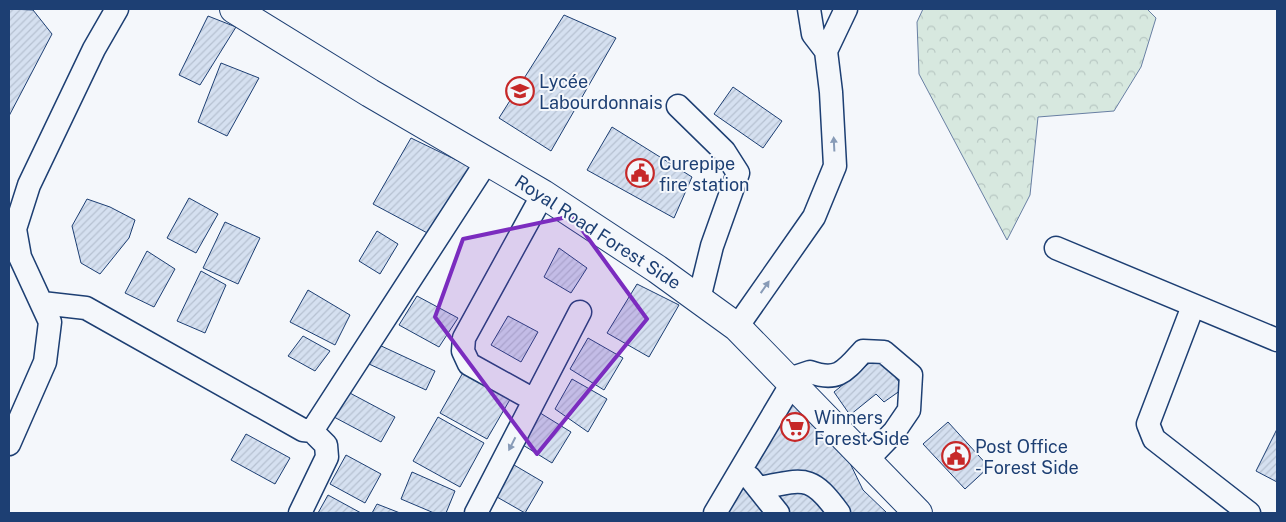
<svg xmlns="http://www.w3.org/2000/svg" width="1286" height="522" font-family="'Public Sans',sans-serif">
  <defs>
    <pattern id="forest-crowns" width="20" height="18" patternUnits="userSpaceOnUse" patternTransform="scale(1.25)"><rect width="20" height="18" fill="#d7e8df"/><path d="M2 6a3 3 0 1 1 6 0M12 15a3 3 0 1 1 6 0" fill="none" stroke="#b8c8c3"/></pattern>
    <pattern id="building-hatch" width="6" height="6" patternUnits="userSpaceOnUse" patternTransform="scale(1.25)"><rect width="6" height="6" fill="#d5e0f0"/><path d="M-1 1l2-2M0 6l6-6M5 7l2-2" fill="none" stroke="#b6c1d1"/></pattern>
  </defs>
  <rect width="100%" height="100%" fill="#f4f7fb"/>
  <!-- forest -->
  <path fill="url(#forest-crowns)" stroke="#687fa3" d="M923 9H1147L1156 18 1141 67 1114 111 1038 117 1030 195 1007 240 919 74 917 22Z"/>
  <!-- building -->
  <path fill="url(#building-hatch)" stroke="#1d3f73" d="M9 9 33 10 52 34 9 116Z
    M564 15 616 38 551 151 499 118Z
    M208 16 236 27 200 85 179 75Z
    M221 63 259 78 227 136 198 122Z
    M733 87 782 121 763 148 714 114Z
    M612 127 692 177 674 218 587 170Z
    M411 138 475 169 433 236 373 204Z
    M189 198 218 214 196 253 167 238Z
    M87 199 110 207 135 220 129 238 100 274 81 263 72 226Z
    M225 222 260 238 238 284 203 268Z
    M377 231 398 244 380 274 359 261Z
    M559 248 587 268 571 293 544 277Z
    M147 251 175 269 154 307 125 293Z
    M201 271 226 285 205 333 177 321Z
    M637 284 679 305 649 357 607 333Z
    M308 290 350 315 335 345 290 322Z
    M417 296 458 318 439 347 399 325Z
    M508 316 538 332 521 362 491 345Z
    M303 336 330 351 315 371 288 356Z
    M588 338 623 358 604 390 570 369Z
    M377 344 435 371 426 390 369 364Z
    M878 356 904 388 884 402 876 394 850 415 834 392Z
    M465 369 512 396 487 439 440 413Z
    M572 379 607 399 588 432 555 409Z
    M348 392 395 417 381 442 334 417Z
    M789 398 847 457 863 490 887 513H723Z
    M537 411 571 432 552 463 518 442Z
    M438 417 484 443 460 487 413 461Z
    M948 422 989 467 965 489 923 444Z
    M1277 429V482L1256 471Z
    M246 434 290 458 275 484 231 460Z
    M346 455 381 474 365 503 330 484Z
    M509 462 543 482 525 513 490 493Z
    M412 472 455 491 446 513H434L401 499Z
    M328 495 361 513H318Z
    M377 504 400 513H372Z"/>
  <g fill="none" stroke-linecap="round" stroke-linejoin="round">
    <defs>
      <path id="minor" d="M809 9 813 34 826 51
        M678 106 724 151 738 173 712 246 699 299
        M1056 248 1277 340
        M42 303 86 308 303 430 312 431 487 161
        M1193 306 1148 424 1154 439 1249 513
        M737 327 814 217 835 166 831 92 826 51 846 9
        M789 379 810 372C838 382 845 371 863 351L884 352 911 375 909 410 894 432 867 460
        M534 400 469 364 463 351 464 338 543 194
        M9 444 45 362 50 322 20 257 15 229 29 185 94 49 117 9
        M750 478 778 513
        M759 488C804 480 810 473 839 513
        M300 513 327 457 326 445 312 431
        M476 513 580 312
        M715 513 792 383"/>
      <path id="major" d="M234 9 370 93 543 194 657 269 737 327 918 513"/>
    </defs>
    <!-- minor casing -->
    <use href="#minor" stroke="#1d3f73" stroke-width="25"/>
    <!-- major casing -->
    <use href="#major" stroke="#1d3f73" stroke-width="30"/>
    <!-- minor -->
    <use href="#minor" stroke="#f4f7fb" stroke-width="22"/>
    <!-- major -->
    <use href="#major" stroke="#f4f7fb" stroke-width="28"/>
  </g>
  <!-- one-way arrows -->
  <defs><path id="oneway-solid" d="M-6-.8H1V-3.2L6.5 0L1 3.2V.8H-6Z" transform="scale(1.25)"/></defs>
  <g fill="#889bb7">
    <use href="#oneway-solid" transform="translate(834 144) rotate(-93)"/>
    <use href="#oneway-solid" transform="translate(765 287) rotate(-55)"/>
    <use href="#oneway-solid" transform="translate(512 444) rotate(117)"/>
  </g>
  <!-- marked area -->
  <path fill="#7b2cbf" fill-opacity="0.2" stroke="#7b2cbf" stroke-width="4" stroke-linejoin="round" d="M572 216 647 319 537 454 435 317 463 239Z"/>
  <!-- icons -->
  <defs>
    <symbol id="school-ring" viewBox="-11 -11 22 22"><circle r="9.5" fill="#f4f7fb" stroke="#c62828" stroke-width="1.5"/><path d="M0-5L7-2L0 1L-7-2ZM-4 1L0 2.5L4 1V4Q0 6-4 4Z" fill="#c62828"/></symbol>
    <symbol id="civic-ring" viewBox="-11 -11 22 22"><circle r="9.5" fill="#f4f7fb" stroke="#c62828" stroke-width="1.5"/><path d="M-.6-6.5H3V-4.5H.6V-3L4-1V1h2V6H-6V1h2V-1L-.6-3ZM-1.2 2.5V6h2.4V2.5Z" fill="#c62828"/></symbol>
    <symbol id="supermarket-ring" viewBox="-11 -11 22 22"><circle r="9.5" fill="#f4f7fb" stroke="#c62828" stroke-width="1.5"/><path d="M-6-5.5h2.5l.6 2H6L4.5 2H-2.5L-4.4-4H-6ZM-1.5 3.2a1.3 1.3 0 1 0 .1 0ZM3 3.2a1.3 1.3 0 1 0 .1 0Z" fill="#c62828"/></symbol>
  </defs>
  <g fill-rule="evenodd">
    <use href="#school-ring" x="504" y="75" width="32" height="32"/>
    <use href="#civic-ring" x="624" y="157" width="32" height="32"/>
    <use href="#supermarket-ring" x="779" y="411" width="32" height="32"/>
    <use href="#civic-ring" x="940" y="440" width="32" height="32"/>
  </g>
  <g text-anchor="middle" dominant-baseline="central" stroke-width="4" stroke-linejoin="round" paint-order="stroke">
    <!-- poi labels -->
    <g font-size="18" fill="#1d3f73" stroke="#f4f7fb" text-anchor="start">
      <text x="539" y="81">Lycée<tspan x="539" dy="21">Labourdonnais</tspan></text>
      <text x="659" y="163">Curepipe<tspan x="659" dy="21">fire station</tspan></text>
      <text x="814" y="417">Winners<tspan x="814" dy="21">Forest Side</tspan></text>
      <text x="975" y="446">Post Office<tspan x="975" dy="21">- Forest Side</tspan></text>
    </g>
    <!-- street labels -->
    <g font-size="18" fill="#1d3f73" stroke="#f4f7fb">
      <text transform="translate(598 232) rotate(33)">Royal Road Forest Side</text>
    </g>
  </g>
  <!-- border -->
  <rect width="1286" height="522" fill="none" stroke="#1d3f73" stroke-width="20"/>
</svg>
